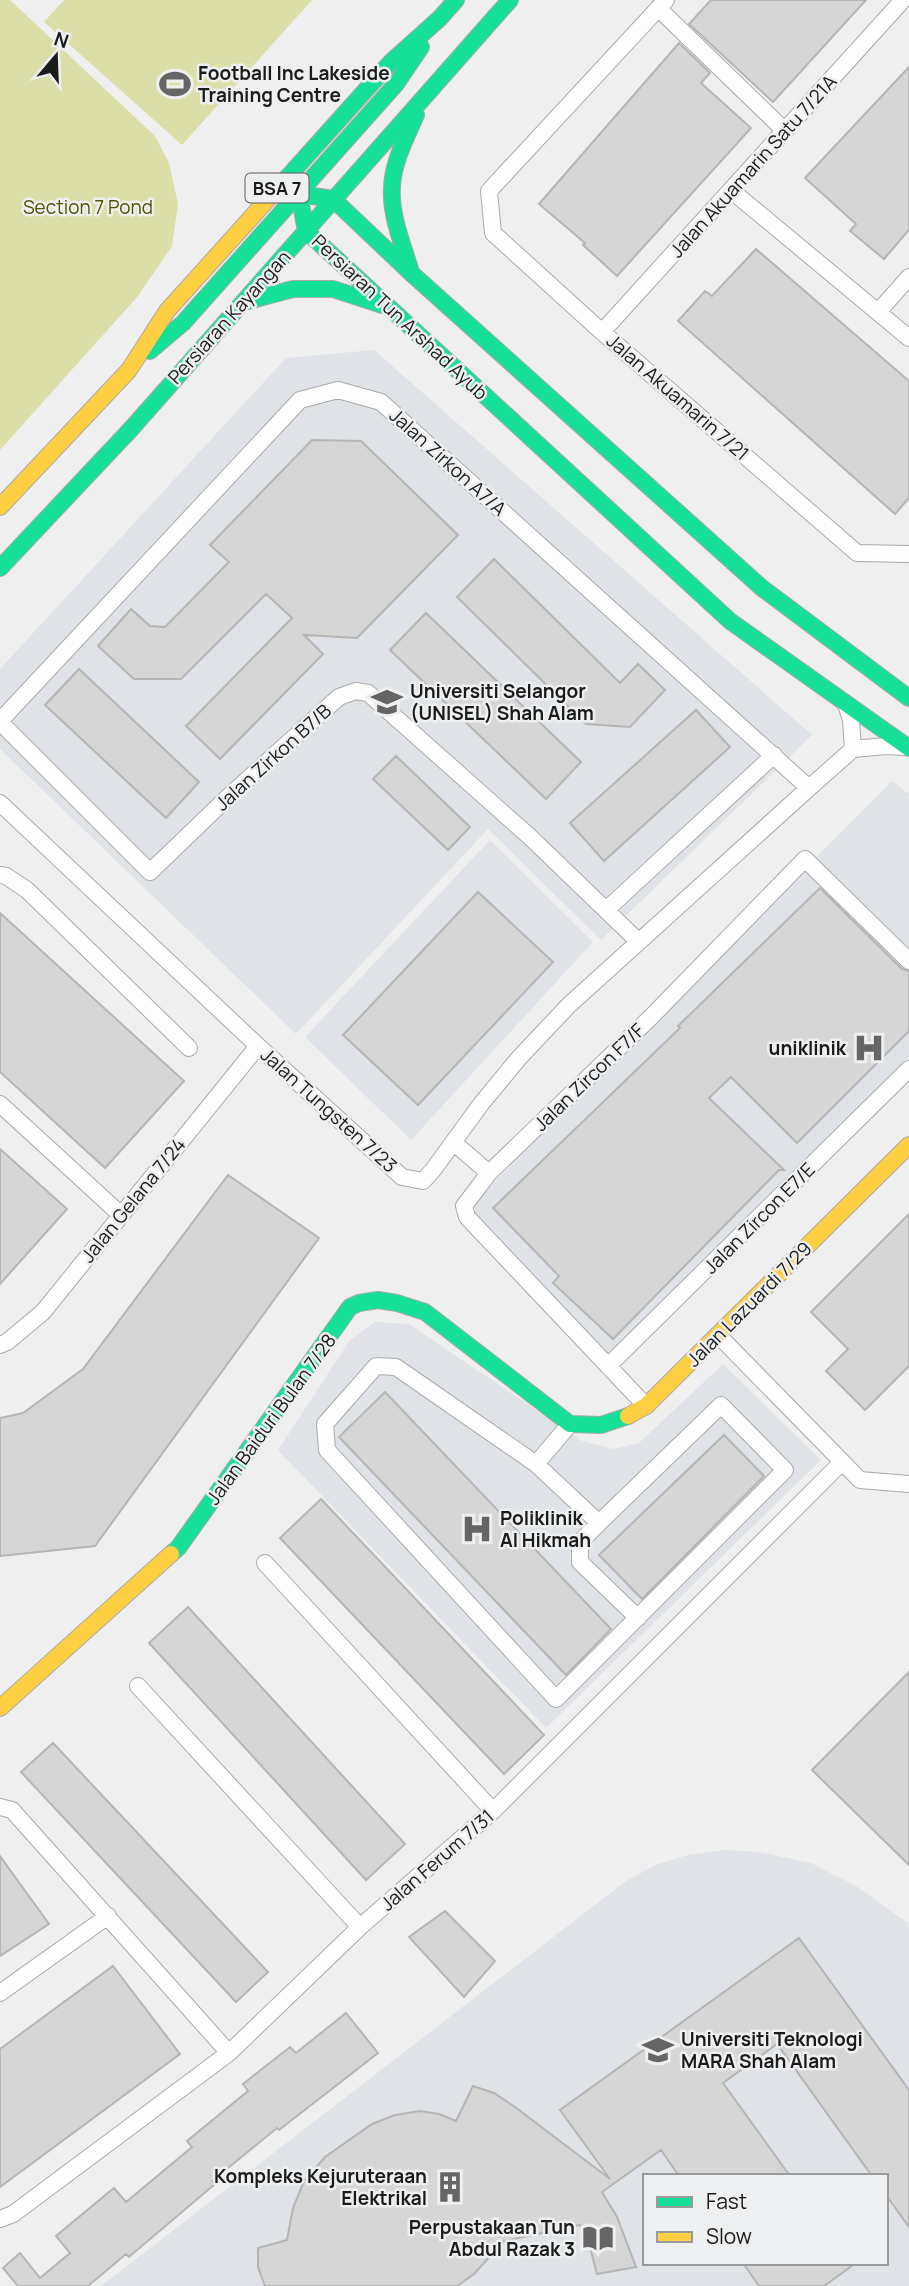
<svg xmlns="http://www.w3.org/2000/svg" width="909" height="2286" font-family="Manrope,sans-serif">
  <rect width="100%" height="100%" fill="#efefef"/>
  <!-- built -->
  <path fill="#dfe2e6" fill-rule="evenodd" d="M374 350 812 735 601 940 488 829 296 1034 0 749V669L286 358Z
    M892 781 909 794V1057L609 1355 475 1215V1202Z
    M490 840 593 942 411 1140 305 1037Z
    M375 1322 409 1324 582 1441 613 1449 639 1443 723 1364 821 1460 546 1728 278 1450 350 1340Z
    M725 1850 758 1852 811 1863 856 1886 909 1924V2286H101L626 1881 658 1864 688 1855ZM645 2176H886V2263H645Z"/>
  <!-- green -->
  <path fill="#dcdea7" d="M0 0H10L155 136 169 163 178 204 172 246 138 296 0 450Z
    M64 0H312L182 145 44 22Z"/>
  <!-- building -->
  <path fill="#d6d6d7" stroke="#b5b5b5" stroke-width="2" d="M711 0H866L773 102 689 24Z
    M679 43 710 73 701 83 751 128 617 276 583 245 585 243 539 204Z
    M909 67V230L884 259 850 231 856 224 805 178Z
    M756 249 909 381V498L895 514 678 321 705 291 712 296Z
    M312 440 361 441 458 535 357 638 304 635 323 654 220 759 186 726 292 618 266 594 181 679H134L98 646 131 609 150 626 165 627 229 562 210 545Z
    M494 559 620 683 638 664 665 690 630 727 586 724 457 597Z
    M426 613 581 762 546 799 390 650Z
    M79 669 199 782 166 818 45 705Z
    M696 710 730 747 604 861 570 823Z
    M396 756 470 827 448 850 373 779Z
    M820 888 902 969 909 971V1031L797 1143 731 1077 709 1098 784 1170H779L613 1339 553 1283 559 1276 493 1208 680 1028 678 1026Z
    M478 892 553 962 418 1105 343 1035Z
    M0 913 184 1081 105 1168 0 1072Z
    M0 1149 67 1209 0 1284Z
    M228 1175 319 1238 95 1546 0 1556V1418L23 1413 83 1369Z
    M909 1214V1366L865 1410 826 1371 848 1349 811 1312Z
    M385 1392 611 1629 566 1675 339 1437Z
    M724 1435 764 1476 642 1599 599 1555Z
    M321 1499 544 1735 504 1774 280 1538Z
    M188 1607 405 1844 366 1880 149 1643Z
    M909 1672V1865L812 1770Z
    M53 1743 268 1972 236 2002 21 1772Z
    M0 1856 49 1924 0 1956Z
    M445 1911 495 1961 464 1997 409 1937Z
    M799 1938 909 2090V2227L886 2195V2176H872L777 2044 723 2083 790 2176H679L661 2150 602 2192 617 2217 636 2267 597 2274 591 2251 580 2225 504 2241 474 2274 457 2286H265L258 2267V2248L287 2240 293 2208 304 2181 325 2157 372 2124 395 2115 420 2111 439 2114 456 2121 473 2086 494 2093 515 2107 610 2179 560 2110Z
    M113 1966 180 2054 0 2187V2049Z
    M346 2013 378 2053 279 2130 277 2128 212 2181 215 2184 129 2257 126 2254 88 2286H18L3 2268 20 2253 40 2278 70 2253 56 2236 114 2188 126 2202 192 2147 187 2141 248 2091 243 2084 290 2047 296 2053Z
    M743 2263H856L824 2286H759Z"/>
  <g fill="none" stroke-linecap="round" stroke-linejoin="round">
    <defs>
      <path id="street" d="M666 0 489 191 493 233 602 332 857 553 909 554
        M658 8 785 131
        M732 191 909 338
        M878 312 909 277
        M602 332 903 0
        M846 704 851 720 853 749
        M0 721 300 400 338 390 381 402 809 788
        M0 722 150 872 228 797 339 697 356 691 368 693 530 837 639 942
        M0 803 258 1046 402 1177 423 1181 433 1170 481 1104 519 1058 569 1005 809 788 853 749 886 746 904 747
        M0 875 6 876 27 890 189 1048
        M606 910 774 755
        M0 1104 121 1215
        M453 1142 489 1173
        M718 1335 860 1480 909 1484
        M0 1345 7 1342 43 1312 258 1046
        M608 1366 909 1069
        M646 1406 467 1217 464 1206 489 1173 651 1017 805 859 909 961
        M536 1464 570 1424
        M599 1523 536 1464 396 1367 376 1366 325 1424 327 1450 556 1699 785 1470 721 1405 599 1523 580 1542V1562L638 1618
        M265 1563 493 1811
        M138 1686 360 1927
        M0 1807 12 1810 229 2053
        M0 1993 108 1916
        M0 2219 13 2214 229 2053 360 1927 493 1811 841 1463"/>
      <path id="fast" d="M277 189 390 63 440 18 456 0
        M299 194 306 231 730 621 909 748
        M299 194 333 199 411 273 762 588 909 698
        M411 272C403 245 390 215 392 187 393 162 406 138 416 115
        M244 302 293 289H333L382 305
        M150 351 183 323 396 84 421 47
        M0 568 131 429 510 0
        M171 1554 178 1548 350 1307 359 1303 378 1300 397 1303 425 1312 570 1424 601 1425 628 1416"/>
      <path id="slow" d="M0 507 129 370 167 311 277 189
        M628 1416 646 1406 909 1145
        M0 1708 171 1554"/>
    </defs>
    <!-- street casing -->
    <use href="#street" stroke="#a9a9a9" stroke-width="18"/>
    <!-- fast casing -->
    <use href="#fast" stroke="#a9a9a9" stroke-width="18"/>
    <!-- slow casing -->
    <use href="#slow" stroke="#a9a9a9" stroke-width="18"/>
    <!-- street -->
    <use href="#street" stroke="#fdfdfd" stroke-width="16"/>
    <!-- fast -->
    <use href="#fast" stroke="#16e098" stroke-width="16"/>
    <!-- slow -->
    <use href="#slow" stroke="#ffcf43" stroke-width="16"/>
  </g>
  <!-- icons -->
  <defs>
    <symbol id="stadium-bare" viewBox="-9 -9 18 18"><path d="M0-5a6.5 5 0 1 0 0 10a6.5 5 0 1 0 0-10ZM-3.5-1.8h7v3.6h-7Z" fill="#656565" stroke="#eeeff0" stroke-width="2.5" paint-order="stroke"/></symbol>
    <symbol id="university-bare" viewBox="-9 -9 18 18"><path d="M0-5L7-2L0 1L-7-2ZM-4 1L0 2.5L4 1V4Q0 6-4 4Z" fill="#656565" stroke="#eeeff0" stroke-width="2.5" paint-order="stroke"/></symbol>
    <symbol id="hospital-bare" viewBox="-9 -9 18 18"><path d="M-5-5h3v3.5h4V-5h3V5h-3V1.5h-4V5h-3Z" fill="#656565" stroke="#eeeff0" stroke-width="2.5" paint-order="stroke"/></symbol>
    <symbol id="building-bare" viewBox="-9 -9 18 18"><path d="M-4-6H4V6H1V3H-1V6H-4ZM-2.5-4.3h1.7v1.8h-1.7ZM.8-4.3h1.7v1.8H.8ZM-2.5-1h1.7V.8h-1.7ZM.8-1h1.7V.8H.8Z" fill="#656565" stroke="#eeeff0" stroke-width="2.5" paint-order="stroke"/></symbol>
    <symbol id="library-bare" viewBox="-9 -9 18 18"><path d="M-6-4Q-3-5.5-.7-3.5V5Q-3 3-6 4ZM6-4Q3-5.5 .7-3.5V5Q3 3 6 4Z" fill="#656565" stroke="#eeeff0" stroke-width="2.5" paint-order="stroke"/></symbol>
  </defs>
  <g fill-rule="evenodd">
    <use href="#stadium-bare" x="153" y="62" width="44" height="44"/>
    <use href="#university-bare" x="365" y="680" width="44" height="44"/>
    <use href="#hospital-bare" x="847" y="1026" width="44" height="44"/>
    <use href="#hospital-bare" x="455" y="1507" width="44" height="44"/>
    <use href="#university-bare" x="636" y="2028" width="44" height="44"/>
    <use href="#building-bare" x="428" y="2165" width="44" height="44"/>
    <use href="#library-bare" x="576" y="2216" width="44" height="44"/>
  </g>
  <g text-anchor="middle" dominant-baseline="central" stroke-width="5" stroke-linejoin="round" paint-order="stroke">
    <!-- shield labels -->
    <rect fill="#eeeff0" stroke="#5a5b5b" stroke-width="2" x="245.5" y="173.5" width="63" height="29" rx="5"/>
    <g font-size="18" font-weight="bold" fill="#1a1b1b">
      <text x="277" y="188">BSA 7</text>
    </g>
    <!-- poi labels -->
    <g font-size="19" font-weight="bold" fill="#1a1b1b" stroke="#eeeff0" text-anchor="start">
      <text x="198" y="73">Football Inc Lakeside<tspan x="198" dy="22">Training Centre</tspan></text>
      <text x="410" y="691">Universiti Selangor<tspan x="410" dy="22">(UNISEL) Shah Alam</tspan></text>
      <text x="846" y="1048" text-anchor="end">uniklinik</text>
      <text x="500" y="1518">Poliklinik<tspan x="500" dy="22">Al Hikmah</tspan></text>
      <text x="681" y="2039">Universiti Teknologi<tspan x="681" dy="22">MARA Shah Alam</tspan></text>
      <text x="427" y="2176" text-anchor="end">Kompleks Kejuruteraan<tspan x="427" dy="22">Elektrikal</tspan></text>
      <text x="575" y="2227" text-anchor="end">Perpustakaan Tun<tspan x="575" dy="22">Abdul Razak 3</tspan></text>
    </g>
    <!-- street labels -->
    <g font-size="19" fill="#1a1b1b" stroke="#eeeff0">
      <text transform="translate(753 166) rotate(-48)">Jalan Akuamarin Satu 7/21A</text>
      <text transform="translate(229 317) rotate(-48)">Persiaran Kayangan</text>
      <text transform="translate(400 317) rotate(43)">Persiaran Tun Arshad Ayub</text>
      <text transform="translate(678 397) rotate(41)">Jalan Akuamarin 7/21</text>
      <text transform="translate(448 462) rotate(42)">Jalan Zirkon A7/A</text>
      <text transform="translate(273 757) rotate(-42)">Jalan Zirkon B7/B</text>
      <text transform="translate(589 1077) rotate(-44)">Jalan Zircon F7/F</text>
      <text transform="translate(329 1110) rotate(42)">Jalan Tungsten 7/23</text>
      <text transform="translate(133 1200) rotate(-51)">Jalan Gelana 7/24</text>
      <text transform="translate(759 1218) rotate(-45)">Jalan Zircon E7/E</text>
      <text transform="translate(749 1304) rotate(-45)">Jalan Lazuardi 7/29</text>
      <text transform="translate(271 1419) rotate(-54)">Jalan Baiduri Bulan 7/28</text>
      <text transform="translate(437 1860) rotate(-41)">Jalan Ferum 7/31</text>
    </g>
    <!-- park labels -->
    <g font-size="19" fill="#515300" stroke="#eeeff0">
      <text x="88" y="207">Section 7 Pond</text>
    </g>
  </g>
  <!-- legend -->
  <rect x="643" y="2174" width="245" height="91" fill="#eeeff0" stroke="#999a9b" stroke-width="2"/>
  <rect x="657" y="2197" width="35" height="10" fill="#16e098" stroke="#999a9b" stroke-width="2"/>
  <text x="706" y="2209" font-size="21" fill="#1a1b1b">Fast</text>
  <rect x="657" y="2232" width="35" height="10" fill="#ffcf43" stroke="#999a9b" stroke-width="2"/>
  <text x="706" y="2244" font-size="21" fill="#1a1b1b">Slow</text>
  <!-- north arrow -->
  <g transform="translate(56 56) rotate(19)" stroke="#eeeff0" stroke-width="5" paint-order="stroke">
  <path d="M0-5L12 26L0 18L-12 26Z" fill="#1a1b1b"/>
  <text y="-10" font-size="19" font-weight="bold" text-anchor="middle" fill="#1a1b1b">N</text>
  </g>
</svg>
